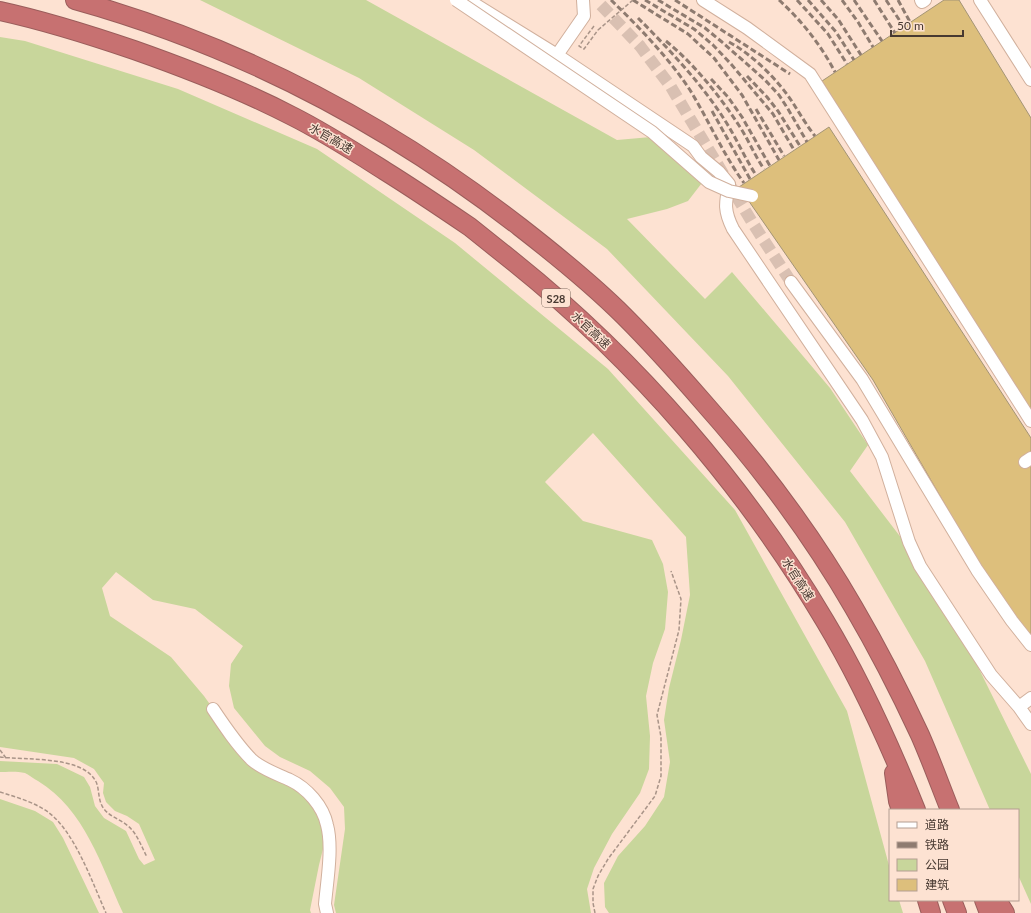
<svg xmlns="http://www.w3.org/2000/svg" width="1031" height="913" font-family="Lato,'Noto Sans SC',sans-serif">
  <rect width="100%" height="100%" fill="#fde2d2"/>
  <!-- green -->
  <path fill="#c8d69b" d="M200 0H366L617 140 651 137 705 179 688 201 667 209 627 219 705 299 732 272 830 388 868 445 850 471 938 586 1031 774V904L1018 875V810H990L925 661 845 522 728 376 607 249 474 150 359 78Z
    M0 37 25 41 178 89 317 149 455 243 608 369 735 510 847 711 890 869V900H899L903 913H609L605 907 604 883 618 856 645 826 664 797 670 762 664 720 669 688 681 640 690 595 686 537 593 433 545 482 583 521 652 540 663 564 668 592 665 629 653 663 646 696 650 736 649 769 640 793 612 834 594 868 587 889 591 913H336L334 905 345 829 344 807 330 788 310 771 280 757 265 746 234 708 229 686 231 664 243 646 195 609 153 600 116 572 102 588 110 616 171 657 204 696 239 745 320 801 326 837 319 865 310 910 311 913H123C101 865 85 810 38 781 34 779 29 775 25 773 17 771 7 772 0 772V761L57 764 84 777 90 787 95 806 104 818 126 831 139 859 144 865 155 860 139 824 127 816 115 811 106 802 103 793 104 783 94 769 74 758 0 747Z
    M0 799 35 811 53 822 63 838 99 913H0Z"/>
  <!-- building -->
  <path fill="#ddbf7c" stroke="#a39475" d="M944 0H959L1031 118V417L822 81Z
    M829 127 1031 438V639L999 598 873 380 739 187Z"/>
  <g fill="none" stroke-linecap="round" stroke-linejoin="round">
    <!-- minor-tunnel -->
    <path stroke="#d9c0b2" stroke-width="12" stroke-dasharray="12 6" stroke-linecap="butt" d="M601 5 640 46 671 87 752 222 791 282"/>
    <defs>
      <path id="minor" d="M468 0 557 55 693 146 701 157 719 172 729 184C725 204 724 211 733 229L862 420 882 457 909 542 920 566 991 675 1019 707 1031 724
        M703 0 747 28 810 74 1031 421
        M921 0 922 2 925 0
        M980 0 1031 80
        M557 55 584 16 583 0
        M791 282 862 379 977 570 1012 621 1031 645
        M1025 462 1031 458
        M1019 707 1031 698
        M213 709C225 727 237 745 252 760 262 769 277 774 290 780 307 788 323 806 327 825 333 847 327 881 325 904L327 913"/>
      <path id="highway" d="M75 0C240 46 385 122 520 227 556 255 592 284 624 316 652 344 678 373 704 403 760 466 812 535 854 608 878 649 900 692 920 735 931 760 940 785 950 810
        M0 11C46 21 90 35 134 50 188 69 242 90 292 116 324 132 355 152 385 171 414 189 442 208 470 227 485 239 500 251 515 263 637 361 745 486 825 621 861 681 890 745 916 810
        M894 773 898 801 901 810
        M927 900 931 913
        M952 900 957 913
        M984 900 989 913
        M997 900 1005 913"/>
    </defs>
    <!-- minor casing -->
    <use href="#minor" stroke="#d1b09d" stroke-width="14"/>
    <!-- highway casing -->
    <use href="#highway" stroke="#9a5d5b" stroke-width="20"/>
    <!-- path -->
    <path stroke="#a99488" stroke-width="1.5" stroke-dasharray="4 2" stroke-linecap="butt" d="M594 26 579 46 584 49 598 30
      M0 750 6 758
      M0 757C25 760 81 756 95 780 100 787 97 800 104 809 110 817 120 819 128 826 137 833 142 848 147 857
      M0 792C16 797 34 802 48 812 75 832 92 882 106 913
      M595 913 593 903V889L598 876 608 859 655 796 661 776V737L657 715 679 630 681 599 671 571"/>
    <!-- minor -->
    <use href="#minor" stroke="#fff" stroke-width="12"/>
    <!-- highway -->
    <use href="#highway" stroke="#c77171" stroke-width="18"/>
    <!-- rail -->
    <path stroke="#8e7b70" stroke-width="3" stroke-dasharray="6 3" stroke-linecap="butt" d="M611 0C639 27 668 57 690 90 709 121 723 154 744 183
      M633 0 688 34 714 58 742 95 779 160
      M645 0 694 29 713 45 731 64 773 114 794 150
      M658 0 705 28 722 42 765 80 779 95 788 109 807 142
      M675 0 790 74
      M779 0C801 20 821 45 835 72
      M797 0 828 34 847 64
      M808 0 836 32 854 60
      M821 0 838 19 861 55
      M842 0 858 22 873 47
      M854 0 882 41
      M874 0 895 33
      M886 0 904 27
      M898 0 910 22
      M638 18C667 47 702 84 724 119 736 137 744 157 756 175
      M666 41C695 65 719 95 740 127 749 141 755 156 764 169
      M729 42C753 55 778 80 793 103 800 114 807 126 815 136
      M747 76 767 97 778 111 800 146
      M711 79 728 97 742 117 770 166
      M756 109 784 156
      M712 111 750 179"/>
    <defs>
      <path id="minor-bridge" d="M456 0 652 132 709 182 729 191 752 196"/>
    </defs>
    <!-- minor-bridge casing -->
    <use href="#minor-bridge" stroke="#d1b09d" stroke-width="14" stroke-linecap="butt"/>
    <!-- path-bridge -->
    <path stroke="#a99488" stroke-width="1.5" stroke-dasharray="4 2" stroke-linecap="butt" d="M598 30 633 0"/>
    <!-- minor-bridge -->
    <use href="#minor-bridge" stroke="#fff" stroke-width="12"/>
  </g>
  <g text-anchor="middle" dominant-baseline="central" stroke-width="3" stroke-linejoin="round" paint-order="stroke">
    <!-- shield labels -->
    <rect fill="#fde2d2" stroke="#7e6c61" stroke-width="1" x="542" y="289" width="28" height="18" rx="3"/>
    <g font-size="11" font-weight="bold" fill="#473931">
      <text x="556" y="298">S28</text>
    </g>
    <!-- street labels -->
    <g font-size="12" fill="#473931" stroke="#fde2d2">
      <text transform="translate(331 138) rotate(30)">水官高速</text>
      <text transform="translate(591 330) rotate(43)">水官高速</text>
      <text transform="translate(798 579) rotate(57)">水官高速</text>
    </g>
  </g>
  <!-- legend -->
  <rect x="889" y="809" width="130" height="92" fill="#fde2d2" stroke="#b49e92"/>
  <rect x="897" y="822" width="20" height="6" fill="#ffffff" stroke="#b49e92"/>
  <text x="925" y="829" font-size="12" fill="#473931">道路</text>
  <rect x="897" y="842" width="20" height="6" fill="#8e7b70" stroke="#b49e92"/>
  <text x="925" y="849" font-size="12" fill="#473931">铁路</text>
  <rect x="897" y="859" width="20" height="12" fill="#c8d69b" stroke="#b49e92"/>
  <text x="925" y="869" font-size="12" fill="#473931">公园</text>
  <rect x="897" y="879" width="20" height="12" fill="#ddbf7c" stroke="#b49e92"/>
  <text x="925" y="889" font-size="12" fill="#473931">建筑</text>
  <!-- scale -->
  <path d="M891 30v6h72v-6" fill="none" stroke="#473931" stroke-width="2"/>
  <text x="897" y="30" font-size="12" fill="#473931" stroke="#fde2d2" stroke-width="3" paint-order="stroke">50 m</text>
</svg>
